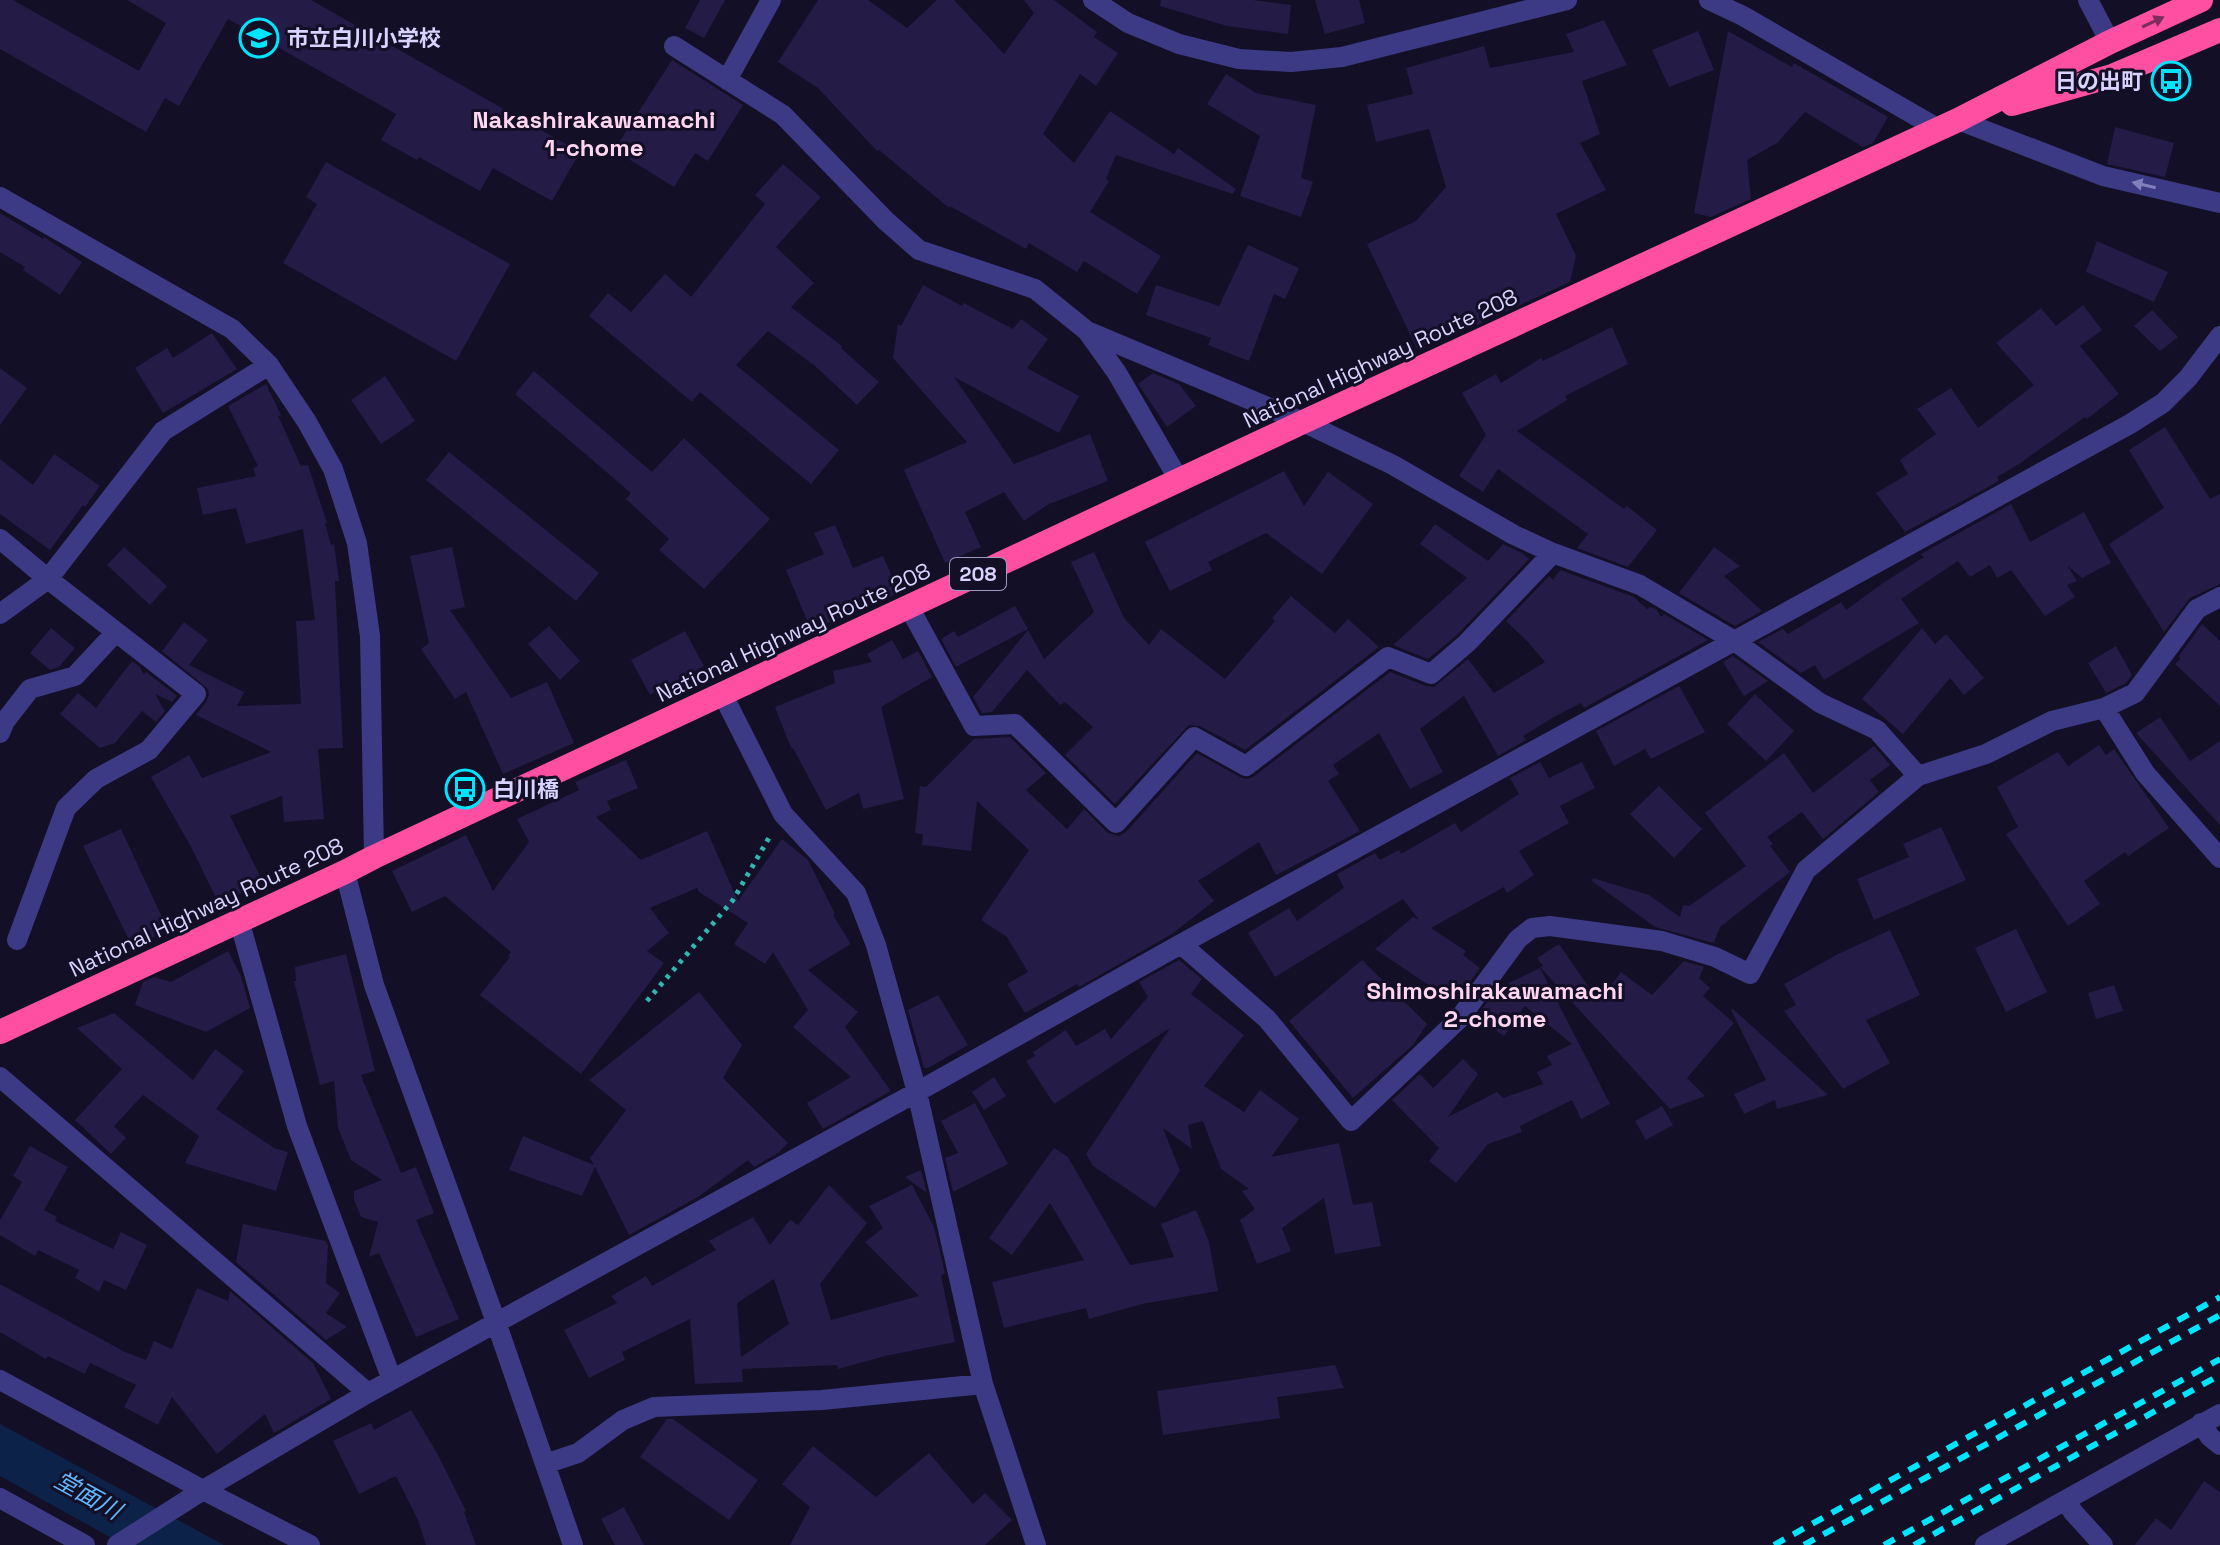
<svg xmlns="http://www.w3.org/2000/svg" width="2220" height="1545" font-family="'Space Grotesk','Noto Sans JP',sans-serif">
  <rect width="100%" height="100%" fill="#130f26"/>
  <!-- water -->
  <path fill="#0c2248" d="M0 1424 224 1545H124L0 1476Z"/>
  <!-- building -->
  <path fill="#241b47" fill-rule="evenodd" d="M0 0H13L139 71 166 23 127 0H311L580 152 552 201 493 168 480 191 419 157 417 160 381 140 396 114 228 19 179 106 165 98 146 132 0 49Z
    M700 0H725L704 38 685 28Z
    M818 0H868L907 28 937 0H954L1004 54 1034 13 1024 0H1054L1097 32 1094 37 1118 53 1096 86 1080 74 1043 134 1074 163 1110 111 1174 154 1178 148 1236 189 1233 194 1116 155 1106 179 1109 181 1090 212 1161 256 1137 294 1084 261 1077 272 1029 243 1026 249 950 206 949 208 879 150 877 151 818 88 778 62Z
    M1161 0H1253L1291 5 1288 34 1227 26 1160 6Z
    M1315 0H1359L1365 23 1325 34Z
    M1604 20 1627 65 1582 81 1600 134 1580 143 1606 190 1556 214 1576 256 1570 282 1477 325 1475 322 1417 349 1367 244 1416 221 1446 187 1429 129 1376 142 1367 105 1413 94 1406 68 1484 46 1490 68 1574 52 1566 34Z
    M1698 31 1714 70 1669 87 1652 50Z
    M1728 31 1792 67 1794 63 1888 117 1873 143 1863 147 1805 112 1777 143 1747 160 1751 199 1711 217 1694 213Z
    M672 60 743 105 708 161 695 153 674 187 614 150Z
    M1226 74 1256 93 1316 105 1301 178 1313 182 1301 217 1240 196 1260 136 1207 104Z
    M2115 127 2174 143 2165 177 2107 164Z
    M326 162 510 264 456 361 283 263 317 204 306 197Z
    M783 164 821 197 776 247 814 283 791 307 842 346 841 348 879 382 857 405 815 366 768 331 736 365 839 450 811 484 700 392 692 402 589 316 608 293 631 312 665 274 691 297 765 204 755 195Z
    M0 213 43 239 44 237 82 262 60 295 23 270 25 267 0 252Z
    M2097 241 2168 272 2154 302 2086 272Z
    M1248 245 1299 268 1285 299 1274 294 1249 361 1208 345 1211 338 1146 315 1156 285 1219 306Z
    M923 285 962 306 964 303 1013 329 1021 319 1048 339 1027 368 1079 396 1059 433 954 377 1014 464 1090 434 1108 481 1047 505 1024 521 1004 492 965 512 981 547 945 563 904 470 967 442 893 358 898 324 901 326Z
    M2083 305 2102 330 2080 346 2119 394 2087 419 2085 417 2019 464 1997 477 1999 481 1905 532 1876 493 1908 474 1900 460 1936 434 1917 409 1951 388 1978 428 2034 385 1996 343 2041 308 2056 326Z
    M2152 310 2178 337 2160 351 2134 326Z
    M1612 327 1628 364 1565 396 1567 400 1517 431 1624 509 1627 506 1657 530 1628 567 1577 548 1588 534 1498 469 1483 492 1459 476 1486 435 1462 393 1496 374 1501 383 1541 358 1543 361Z
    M212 333 237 369 163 413 135 368 167 348 173 358Z
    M0 368 27 388 0 425Z
    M534 371 652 472 684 438 770 519 704 589 659 550 669 539 626 499 631 493 515 394Z
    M1153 373 1179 384 1196 406 1167 427 1138 384Z
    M385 376 415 421 381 444 351 400Z
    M266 384 281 415 278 416 301 466 308 465 327 523H325L331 545 334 544 339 581H335L343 748 318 749 324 819 284 822 282 796 230 816 263 882 219 904 190 845 151 777 189 755 202 778 271 752 196 715 206 702 209 695 208 689 162 651 184 622 208 640 189 665 244 692 237 706 301 704 296 621 315 620 303 529 246 544 236 508 203 515 197 488 256 476 253 468 258 466 228 406Z
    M2165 427 2210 499 2220 494V584L2190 598 2164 632 2109 544 2164 508 2129 450Z
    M449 452 599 573 576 601 426 480Z
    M54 454 100 486 85 507 83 505 50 550 0 514V459L33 485Z
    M1284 471 1304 506 1328 472 1373 504 1322 574 1266 533 1208 562 1212 570 1170 591 1145 542Z
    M2011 504 2030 542 2084 512 2111 563 2082 578 2067 565 2077 581 2067 585 2075 597 2045 616 2011 570 1997 578 1990 565 1970 577 1958 561 1901 599 1919 623 1824 680 1815 665 1801 673 1758 642 1783 629 1788 634 1841 602 1846 610 1883 583 1924 557 1921 554Z
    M1435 524 1488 561 1503 544 1522 553 1529 559 1458 634 1428 659 1393 645 1467 578 1420 544Z
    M835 525 853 568 883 556 899 593 811 630 786 570 824 554 814 533Z
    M124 547 167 586 150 605 107 565Z
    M452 547 465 607 450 610 511 698 547 682 574 743 503 774 466 692 455 699 421 649 429 643 410 556Z
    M1714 547 1740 566 1724 576 1762 611 1735 626 1679 593Z
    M1094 552 1124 618 1149 645 1161 629 1225 679 1275 621 1272 618 1291 596 1335 633 1348 619 1379 647 1245 750 1200 726 1189 725 1115 804 1065 755 1093 727 1065 702 1060 705 1027 670 992 712 982 713 973 697 1028 630 1044 659 1094 612 1071 562Z
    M1560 570 1634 597 1647 609 1651 607 1656 609 1661 617 1664 614 1708 640 1584 708 1581 703 1554 717 1523 736 1526 740 1498 756 1464 696 1420 729 1443 772 1410 789 1379 733 1333 765 1339 774 1328 781 1360 831 1276 875 1259 842 1198 881 1214 901 1172 934 1079 987 1077 984 1025 1013 1007 984 1028 972 1007 937 981 920 1029 850 977 801 971 851 922 845 923 834 915 833 920 786 926 787 974 739 1010 737 1046 773 1026 790 1067 829 1084 809 1108 833 1119 836 1126 832 1197 753 1240 777 1246 779 1253 777 1390 672 1426 686 1434 687 1468 659 1494 693 1545 662 1528 642 1506 621 1549 576 1553 580Z
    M1015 606 1028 629 956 667 941 639 954 631 958 637Z
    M2202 624 2220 641V706L2175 664 2180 659 2179 656Z
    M549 626 580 661 560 680 528 644Z
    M51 628 75 648 59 667 50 670 30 653Z
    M1922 628 1935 644 1946 634 1984 678 1964 695 1950 678 1903 734 1862 699Z
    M685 631 704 666 650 695 631 660Z
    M892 640 903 659 918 651 932 677 881 707 904 799 863 809 859 793 826 810 793 748H791L775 707 835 683 833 671 872 662 867 654Z
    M2116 646 2132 675 2126 683 2106 693 2088 663Z
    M1733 656 1768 681 1744 696 1723 662Z
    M132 661 140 667 144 675 146 672 177 696 172 702 155 694 165 711 156 722 142 711 115 743 100 748 60 714 78 693 96 708Z
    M1679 686 1705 732 1651 759 1645 749 1614 766 1596 731Z
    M1755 694 1794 731 1766 761 1727 724Z
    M2160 717 2190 761 2220 741V825L2136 733Z
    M2099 745 2106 755 2114 749 2169 828 2128 856 2125 852 2084 881 2100 904 2068 926 2006 834 2018 827 1997 787 2058 752 2068 766Z
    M1874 746 1890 765 1870 780 1879 792 1823 839 1802 812 1767 837 1773 844 1770 846 1790 872 1720 927 1714 942 1717 944 1655 927 1592 881 1593 878 1649 895 1680 917 1683 905 1689 906 1746 866 1705 813 1784 753 1813 793Z
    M626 760 638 788 607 801 611 810 596 817 641 860 707 831 738 901 782 839 808 860 835 914 833 915 851 944 808 970 858 1012 845 1027 891 1091 823 1129 807 1103 851 1077 793 1027 808 1010 773 952 765 964 734 944 748 923 699 892 697 888 650 908 669 933 647 951 664 963 581 1074 480 995 510 957 508 956 511 952 445 896 412 912 392 871 466 835 493 891 529 842 517 819 579 790 575 782Z
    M1540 762 1549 778 1582 762 1595 788 1560 806 1569 823 1519 851 1534 875 1507 893 1504 887 1431 928 1466 951 1463 955 1480 968 1460 996 1450 989 1445 996 1375 949 1413 917 1419 920 1403 899 1275 977 1248 933 1289 908 1297 921 1344 888 1337 874 1375 853 1380 860 1399 850 1401 854 1455 823 1461 832 1519 794 1510 778Z
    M1659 786 1702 829 1674 858 1630 814Z
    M1941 827 1966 880 1874 920 1857 879 1909 857 1903 844Z
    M121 829 168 930 140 944H131L83 846Z
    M2016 929 2047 992 2006 1012 1975 948Z
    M1890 930 1920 995 1866 1020 1890 1063 1843 1089 1784 1011 1796 1005 1784 984 1838 954Z
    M1559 944 1599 1002 1621 972 1652 995 1684 961 1704 967 1699 978 1710 988 1703 996 1734 1023 1687 1078 1705 1096 1670 1109 1540 967 1543 966 1537 958Z
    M228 951 241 976 250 1008 206 1032 135 1005 143 982 154 977 171 982Z
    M346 954 375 1071 361 1075 401 1173 416 1167 434 1213 416 1220 459 1319 416 1337 379 1253 369 1257 378 1222 361 1217 354 1200V1191L382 1180 351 1160 338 1128 334 1081 320 1085 294 981H296L295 967Z
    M1179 960 1202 979 1191 994 1244 1035 1204 1086 1244 1112 1260 1090 1299 1119 1271 1157 1339 1143 1353 1205 1372 1202 1381 1246 1335 1254 1324 1198 1282 1228 1291 1251 1257 1264 1240 1220 1255 1209 1242 1191 1249 1189 1221 1169 1203 1121 1188 1125 1192 1149 1163 1128 1180 1171 1155 1208 1093 1166 1086 1154 1170 1028 1054 1104 1026 1061 1035 1056 1033 1052 1066 1030 1076 1046 1105 1029 1111 1039 1148 997 1139 982Z
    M1362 960 1427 1024 1413 1045 1353 1098 1289 1021Z
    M1540 968 1610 1104 1581 1119 1572 1100 1520 1126 1522 1132 1488 1144 1456 1183 1429 1161 1439 1148 1392 1100 1420 1074 1433 1088 1463 1059 1478 1074 1448 1117 1497 1092 1503 1098 1543 1084 1537 1072 1552 1065 1547 1056 1572 1044 1525 1006 1504 1036 1482 1021 1486 1016 1480 1012 1501 984 1506 987 1509 983Z
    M2114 985 2123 1011 2096 1019 2088 993Z
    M699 992 742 1045 723 1078 788 1143 778 1153 754 1167 748 1160 698 1197 629 1235 595 1167 582 1196 509 1170 523 1136 594 1165 590 1158 626 1110 589 1080Z
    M938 995 968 1045 928 1068H924L908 1010Z
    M1733 1009 1828 1095 1777 1109 1775 1100 1744 1114 1734 1094 1766 1080 1731 1010Z
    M114 1013 193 1080 215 1049 244 1071 216 1109 274 1148 288 1152 276 1191 185 1163 199 1136 143 1095 114 1126 126 1138 111 1154 75 1120 122 1069 77 1028Z
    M994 1077 1006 1096 984 1110 972 1092Z
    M975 1103 1008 1164 953 1192 945 1158 958 1153 941 1121Z
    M1662 1106 1673 1125 1646 1140 1635 1121Z
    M30 1146 68 1167 44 1210 57 1217 55 1221 113 1249 121 1232 147 1245 126 1290 104 1280 99 1292 75 1278 79 1270 38 1250 35 1256 0 1235V1220L22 1182 13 1176Z
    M1054 1148 1068 1157 1130 1265 1174 1257 1161 1224 1196 1210 1209 1242 1218 1291 1142 1304 1089 1319 1086 1308 1004 1328 992 1282 1084 1260 1050 1203 1012 1255 989 1238Z
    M921 1170 927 1193 905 1177Z
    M829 1185 867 1223 820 1284 831 1320 919 1296 865 1242 883 1228 869 1206 912 1185 934 1227 945 1273 941 1276 955 1342 885 1356 838 1369 837 1365 742 1369 743 1382 695 1384 690 1319 622 1352 625 1360 589 1378 564 1330 617 1303 611 1296 646 1276 652 1286 716 1250 709 1241 753 1217 770 1245 790 1220 798 1225ZM774 1279 789 1324 741 1357 737 1303Z
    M243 1224 326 1241 328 1246 326 1283 340 1293 326 1313 347 1327 326 1340 236 1262Z
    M0 1284 125 1352 146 1360 154 1341 172 1349 197 1288 228 1301 230 1291 313 1363 331 1399 274 1433 265 1414 217 1454 172 1397 158 1425 124 1407 136 1385 90 1363 85 1374 48 1356 46 1359 0 1332Z
    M1335 1365 1344 1388 1277 1397 1280 1418 1163 1435 1157 1391Z
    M411 1410 437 1453 466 1511 464 1512 476 1545H426L418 1520 396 1476 359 1494 333 1441 371 1423 374 1430Z
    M667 1419H673L758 1480 729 1520 640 1457Z
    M813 1446 876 1497 929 1453 973 1504 985 1493 1012 1520 985 1545H790L810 1507 782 1484Z
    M2204 1481 2220 1492V1545H2135L2156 1518 2171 1530Z
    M624 1507 644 1545H615L601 1519Z"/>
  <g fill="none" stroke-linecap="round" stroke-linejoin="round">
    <!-- path -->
    <path stroke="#2fb8b0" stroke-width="5" stroke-dasharray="4 6" stroke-linecap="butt" d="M647 1001 733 900 770 836"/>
    <!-- minor -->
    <path stroke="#3d3a85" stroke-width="20" d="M1093 0 1128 23 1179 44 1239 59 1291 62 1342 57 1567 0
      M1709 0 1743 16 1937 128
      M2088 0 2110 42
      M674 46 783 115 886 221 919 250 1035 289 1087 331 1117 373 1179 480
      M727 80 771 0
      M1958 120 2103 176 2220 203
      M0 197 232 329 269 365 307 422 333 469 357 543 370 636 374 857
      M1087 331 1303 422 1393 465 1514 535 1553 553 1640 585 1733 640 1820 703 1877 730 1918 776 1986 754 2052 721 2104 708 2135 693 2197 609 2220 597
      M0 539 48 579 196 694 149 750 96 779 66 808 17 940
      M909 607 974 726 1015 724 1116 823 1194 737 1246 766 1388 657 1431 674 1467 643 1553 553
      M0 614 48 579 163 431 269 365
      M722 693 783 814 856 893 876 945 917 1092 983 1384 1036 1545
      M2104 708 2145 773 2220 858
      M0 733 5 721 30 689 75 676 116 632
      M345 872 374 985 496 1322 573 1545
      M239 920 297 1126 392 1380
      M1181 944 1267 1019 1351 1121 1459 1019 1518 939 1532 928 1550 926 1662 941 1715 957 1750 974 1806 870 1918 776
      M0 1077 368 1393
      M0 1380 203 1490 310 1545
      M2201 1423 2210 1437 2220 1445
      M545 1464 578 1453 623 1420 654 1407 822 1400 983 1384
      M0 1498 85 1545
      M2066 1500 2073 1512 2103 1545
      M117 1545 203 1490 368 1393 917 1092 1181 944 2130 424 2163 403 2188 378 2220 336
      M1985 1545 2220 1414"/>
    <!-- highway -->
    <path stroke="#ff4fa3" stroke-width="24" d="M2012 104 2112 76 2220 30
      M0 1032 345 872 374 857 1303 422 1958 120 2110 42 2201 0"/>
    <!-- rail -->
    <path stroke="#00e5ff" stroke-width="6" stroke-dasharray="12 10" stroke-linecap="butt" d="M1774 1545 2220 1297
      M1804 1545 2220 1315
      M1884 1545 2220 1359
      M1914 1545 2220 1375"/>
  </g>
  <!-- one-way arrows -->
  <defs><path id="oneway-solid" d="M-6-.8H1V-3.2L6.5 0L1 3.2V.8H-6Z" transform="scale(2)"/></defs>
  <use fill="#7d2c5e" href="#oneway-solid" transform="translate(2153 22) rotate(-25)"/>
  <use fill="#837fbc" href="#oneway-solid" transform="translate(2144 185) rotate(-167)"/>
  <!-- icons -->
  <defs>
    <symbol id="school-ring" viewBox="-11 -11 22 22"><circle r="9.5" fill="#130f26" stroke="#00e5ff" stroke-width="1.5"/><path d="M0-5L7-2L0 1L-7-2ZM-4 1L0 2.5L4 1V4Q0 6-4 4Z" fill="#00e5ff"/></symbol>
    <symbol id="bus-ring" viewBox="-11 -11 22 22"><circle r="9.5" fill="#130f26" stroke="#00e5ff" stroke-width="1.5"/><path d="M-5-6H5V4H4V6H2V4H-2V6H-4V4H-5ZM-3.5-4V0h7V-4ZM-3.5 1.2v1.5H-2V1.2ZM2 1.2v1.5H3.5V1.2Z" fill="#00e5ff"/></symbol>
  </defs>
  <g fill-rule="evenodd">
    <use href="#school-ring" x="237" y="16" width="44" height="44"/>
    <use href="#bus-ring" x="2149" y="59" width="44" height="44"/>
    <use href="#bus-ring" x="443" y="767" width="44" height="44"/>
  </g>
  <g text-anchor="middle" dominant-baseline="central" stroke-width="6" stroke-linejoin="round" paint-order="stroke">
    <!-- shield labels -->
    <rect fill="#130f26" stroke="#9e99be" stroke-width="2" x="950" y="558" width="56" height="32" rx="6"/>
    <g font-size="20" font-weight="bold" fill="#d9d4ff">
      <text x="978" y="574">208</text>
    </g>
    <!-- poi labels -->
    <g font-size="22" font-weight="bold" fill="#d9d4ff" stroke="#130f26" text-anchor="start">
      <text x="287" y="38">市立白川小学校</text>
      <text x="2143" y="81" text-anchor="end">日の出町</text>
      <text x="493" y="789">白川橋</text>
    </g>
    <!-- street labels -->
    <g font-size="22" fill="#d9d4ff" stroke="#130f26">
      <text transform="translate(1380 358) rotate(-25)">National Highway Route 208</text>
      <text transform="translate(793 632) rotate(-25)">National Highway Route 208</text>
      <text transform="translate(206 907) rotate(-25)">National Highway Route 208</text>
    </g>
    <!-- neighbourhood labels -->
    <g font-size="24" font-weight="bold" fill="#ffd6f0" stroke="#130f26">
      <text x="594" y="119">Nakashirakawamachi<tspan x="594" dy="28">1-chome</tspan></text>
      <text x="1495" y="990">Shimoshirakawamachi<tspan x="1495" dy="28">2-chome</tspan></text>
    </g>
    <!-- water labels -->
    <g font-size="24" font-style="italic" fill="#62b6ff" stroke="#130f26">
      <text transform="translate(88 1495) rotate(29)">堂面川</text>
    </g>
  </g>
</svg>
